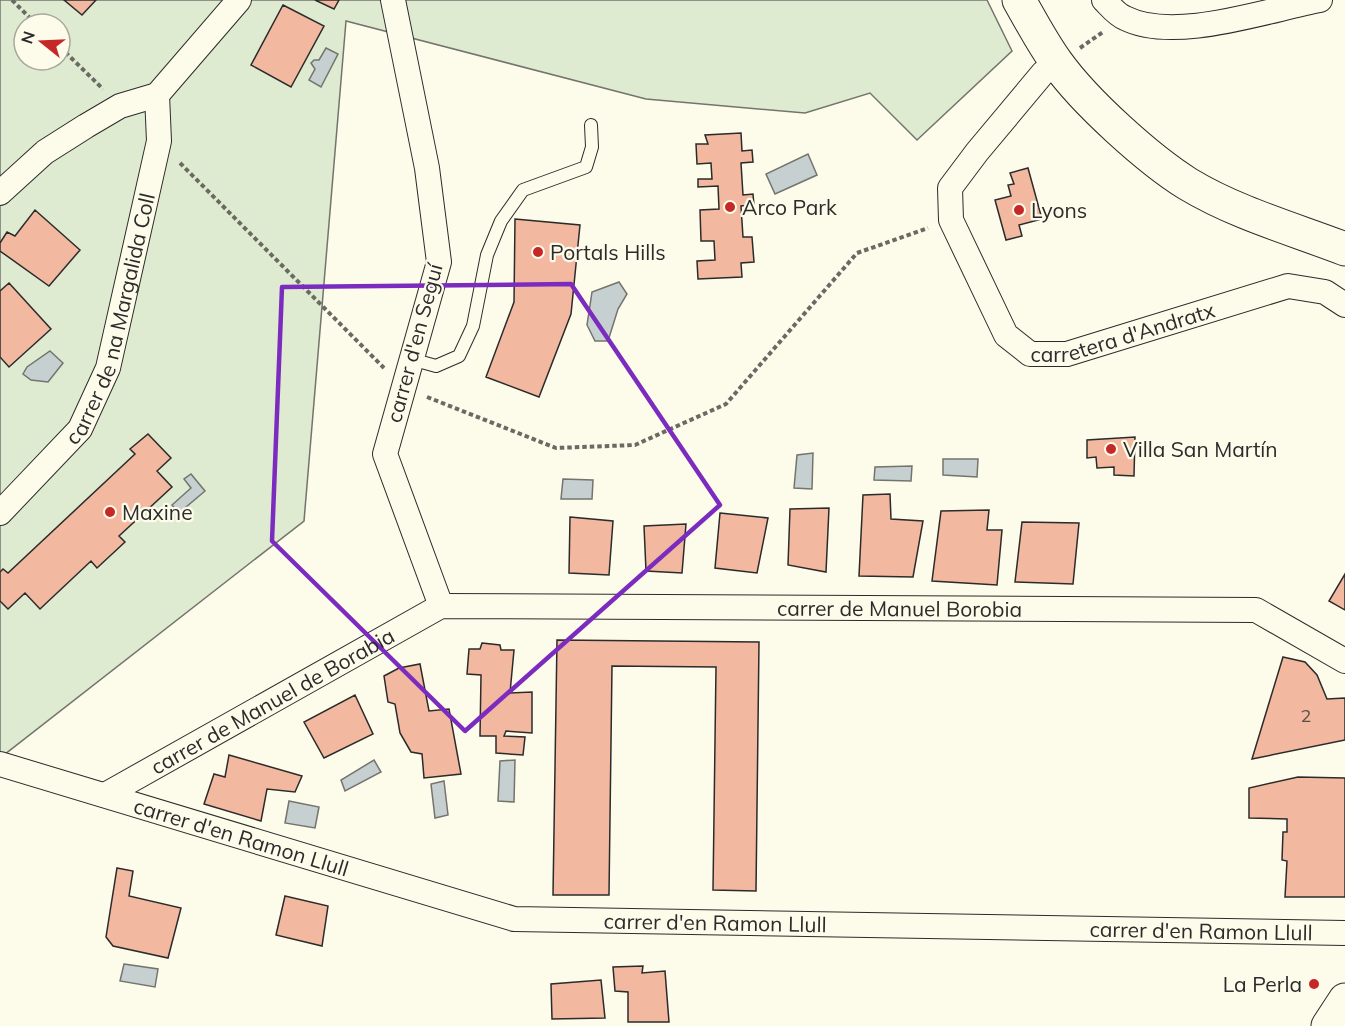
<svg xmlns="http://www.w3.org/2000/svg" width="1345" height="1026" font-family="Mulish,sans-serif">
  <rect width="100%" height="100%" fill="#fdfbea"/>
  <!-- green -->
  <path fill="#deebd1" stroke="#74746e" stroke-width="1.5" fill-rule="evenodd" d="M0 0H987L1012 51 917 140 870 93 805 113 646 99 346 21 304 521 0 758ZM24 24H60V60H24Z"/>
  <!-- water -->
  <path fill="#c7d0d0" stroke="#74746e" stroke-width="1.5" d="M326 48 338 54 321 87 309 80 315 69 311 63 314 60H319Z
    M808 154 817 175 775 194 766 174Z
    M619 282 627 294 618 309 608 341H595L587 325 592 292Z
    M50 351 63 363 48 382 31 380 23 374 27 367Z
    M813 453 812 489 794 488 797 455Z
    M943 459H978L977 477 943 475Z
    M912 466 911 481 874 480 875 467Z
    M191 474 205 491 179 513 172 505 191 488 184 479Z
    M563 479 593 480 592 499H561Z
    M374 760 381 772 345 791 341 780Z
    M515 760 514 802 498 801 500 761Z
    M444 781 448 815 435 818 431 784Z
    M289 801 319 807 315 828 285 823Z
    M124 964 158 969 155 987 120 981Z"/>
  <!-- building -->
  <path fill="#f2b8a0" stroke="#2b2b2b" stroke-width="1.5" d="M64 0H96L82 15Z
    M315 0H339L334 9Z
    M283 5 324 26 291 87 251 65Z
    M741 133 742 151 752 150 753 162 741 163 743 195 753 194 754 205 741 206 743 237H752L754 262 741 263 742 277 698 279 697 261 715 260 714 241H701L700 210 719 209 718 186 698 187V179H712L711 163 697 164 696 144H708L705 135Z
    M1028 168 1042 219 1019 225 1022 236 1006 240 995 200 1011 196 1008 185 1014 184 1010 173Z
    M35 210 80 250 49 286 0 251V243L7 232 15 236Z
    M515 219 580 225 571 314 539 397 486 377 514 302Z
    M9 283 51 329 9 367 0 357V291Z
    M148 434 171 458 157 471 172 487 119 536 125 542 97 568 91 561 40 609 25 593 8 609 0 601V572L3 569 8 573 135 454 130 449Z
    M1135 437 1134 476 1114 475V467L1097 468 1096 457 1087 458V440Z
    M890 494 891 519 923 521 913 577 859 576 863 495Z
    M829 508 826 572 788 565 790 509Z
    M989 510 987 530H1002L997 585 932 581 941 511Z
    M720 513 768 518 757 573 715 568Z
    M570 517 613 521 609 575 569 573Z
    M1022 522 1079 523 1073 584 1015 582Z
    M686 524 682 573 646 571 644 526Z
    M1345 574V610L1329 601Z
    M557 640 759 642 756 891 713 890 716 667 612 666 609 895H553Z
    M482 643 500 645 501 650H514L510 693 532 692V733L506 731 504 736 525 737 523 755 496 753V736H480L481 675 467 674 469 649H480Z
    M1283 657 1305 662 1317 675 1327 699 1345 698V740L1252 759Z
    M420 664 429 711 449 709 461 774 424 778 422 754 411 752 400 733 395 704 388 702 384 676 399 668Z
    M355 695 373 734 324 758 304 722Z
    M229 755 302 776 295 792 267 789 261 821 204 804 214 774 225 777Z
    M1298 777 1345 778V897H1285L1287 861 1282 860 1283 832H1287V819L1249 818V788Z
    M117 868 133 871 129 896 181 908 168 958 113 946 106 937Z
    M285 896 328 906 322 946 276 935Z
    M643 966 642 973 665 971 669 1022H628V992L615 991 613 967Z
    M601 980 605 1018 552 1019 551 984Z"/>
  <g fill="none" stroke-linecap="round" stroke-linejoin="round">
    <defs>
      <path id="lane" d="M411 359 436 366 459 356 473 326 487 255 501 221 523 190 586 167 592 147 591 125"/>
      <g id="street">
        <path d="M393 0 427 168 439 262 385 454 441 606"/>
        <path d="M1104 0C1110 6 1117 15 1125 18 1174 43 1267 10 1320 0"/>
        <path id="s1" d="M1056 63 1043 73 977 152 950 188 951 220 1006 335 1030 354H1067L1288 286 1325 292 1345 305"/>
        <path d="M0 193 45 152 86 126 120 106 157 95 239 0"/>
        <path id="s2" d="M0 513 80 429 108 368 159 141 157 95"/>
        <path id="s3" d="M0 764 514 919 1345 933"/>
        <path id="s4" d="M105 795 441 606 1256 610 1345 661"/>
      </g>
      <path id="primary" d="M1019 0C1031 21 1043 44 1057 63 1085 102 1148 159 1188 184 1236 213 1293 229 1345 249
        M1328 1026 1345 1000"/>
    </defs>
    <!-- lane casing -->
    <use href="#lane" stroke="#2b2b2b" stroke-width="14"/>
    <!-- street casing -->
    <use href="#street" stroke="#2b2b2b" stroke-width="26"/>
    <!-- primary casing -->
    <use href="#primary" stroke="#2b2b2b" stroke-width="35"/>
    <!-- path -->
    <path stroke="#6a6964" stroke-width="4" stroke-dasharray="4.5 3" stroke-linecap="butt" d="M12 0 36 24
      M60 47 103 89
      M1080 48 1103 32
      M180 163 384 368
      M427 397 556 448 635 445 726 404 857 253 928 228"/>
    <!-- lane -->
    <use href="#lane" stroke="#fdfbea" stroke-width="12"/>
    <!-- street -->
    <use href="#street" stroke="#fdfbea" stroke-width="24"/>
    <!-- primary -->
    <use href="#primary" stroke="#fdfbea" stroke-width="33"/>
  </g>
  <!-- marked area -->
  <path fill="none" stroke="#7b2cbf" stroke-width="4.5" stroke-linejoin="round" d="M571 284 720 505 465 731 272 541 282 287Z"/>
  <!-- markers -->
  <g fill="#c62828" stroke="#fdfbea" stroke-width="2">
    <circle cx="730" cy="207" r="6"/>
    <circle cx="1019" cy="210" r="6"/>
    <circle cx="538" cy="252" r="6"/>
    <circle cx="1111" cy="449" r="6"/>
    <circle cx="110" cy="512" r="6"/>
    <circle cx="1314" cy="984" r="6"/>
  </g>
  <g text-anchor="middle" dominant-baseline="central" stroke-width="4.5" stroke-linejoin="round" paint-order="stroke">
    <!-- number labels -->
    <g font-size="18" fill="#5d4e48">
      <text x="1306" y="715">2</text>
    </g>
    <!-- poi labels -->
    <g font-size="21" fill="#2b2b2b" stroke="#fdfbea" text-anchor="start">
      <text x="742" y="207">Arco Park</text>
      <text x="1031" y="210">Lyons</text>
      <text x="550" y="252">Portals Hills</text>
      <text x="1123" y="449">Villa San Martín</text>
      <text x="122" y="512">Maxine</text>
      <text x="1302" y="984" text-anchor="end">La Perla</text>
    </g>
    <!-- street labels -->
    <g font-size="21" fill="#2b2b2b" stroke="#fdfbea">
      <text stroke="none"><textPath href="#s2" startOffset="231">carrer de na Margalida Coll</textPath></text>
      <text stroke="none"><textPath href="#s1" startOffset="450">carretera d'Andratx</textPath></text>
      <text transform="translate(414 343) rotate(-75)">carrer d'en Seguí</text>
      <text stroke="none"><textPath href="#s4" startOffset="844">carrer de Manuel Borobia</textPath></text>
      <text stroke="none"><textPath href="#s4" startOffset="192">carrer de Manuel de Borabia</textPath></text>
      <text stroke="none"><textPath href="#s3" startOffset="252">carrer d'en Ramon Llull</textPath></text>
      <text stroke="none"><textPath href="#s3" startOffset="738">carrer d'en Ramon Llull</textPath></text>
      <text stroke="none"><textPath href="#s3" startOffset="1224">carrer d'en Ramon Llull</textPath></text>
    </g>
  </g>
  <!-- north arrow -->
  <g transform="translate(42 42) rotate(288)"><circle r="28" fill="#fdfbea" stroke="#a9a89e" stroke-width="1.5"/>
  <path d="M0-4.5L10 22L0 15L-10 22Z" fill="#c62828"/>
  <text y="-9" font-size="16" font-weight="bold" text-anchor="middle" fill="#2b2b2b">N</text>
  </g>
</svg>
